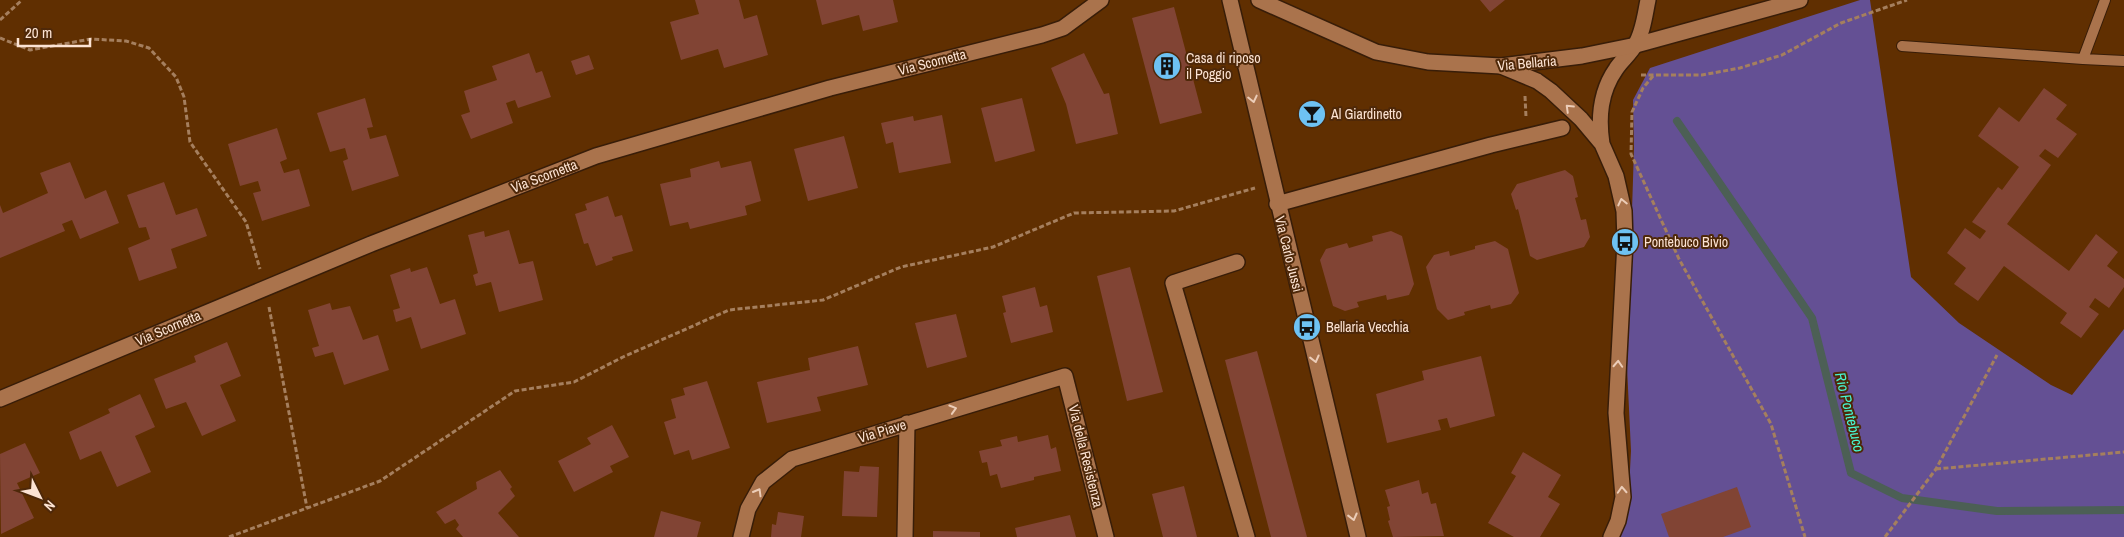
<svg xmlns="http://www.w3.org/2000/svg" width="2124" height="537" font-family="'Archivo Narrow',sans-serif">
  <rect width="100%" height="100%" fill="#602f01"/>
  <!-- green -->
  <path fill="#645094" d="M1860 0H1870L1911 277 1959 323 2051 385 2072 395 2124 329V537H1617L1629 489 1631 451 1627 367 1634 148 1633 100 1650 68Z"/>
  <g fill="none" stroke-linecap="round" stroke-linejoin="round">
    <!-- stream -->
    <path stroke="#4c5f55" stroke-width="8" d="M1677 121 1812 318 1851 473 1902 498 1997 511 2124 510"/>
  </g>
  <!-- building -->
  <path fill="#814434" d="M695 0H739L744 19 757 15 768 55 724 68 718 49 681 60 670 22 699 14Z
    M816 0H893L898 22 863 31 859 15 822 25Z
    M1480 0H1505L1490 12Z
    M1174 7 1202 113 1160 124 1132 18Z
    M529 53 536 73 542 71 551 97 518 108 515 100 506 103 513 123 471 139 461 115 470 112 464 91 497 80 492 66Z
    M1084 53 1104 94 1109 93 1118 134 1076 144 1066 104 1051 68Z
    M589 55 594 69 576 75 571 61Z
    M2044 88 2067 105 2056 119 2077 134 2058 158 2045 149 2039 156 2051 165 2007 224 2069 271 2096 234 2118 252 2107 266 2124 279V287L2109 308 2095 298 2089 307 2099 314 2081 338 2060 323 2067 313 2004 266 1978 301 1954 284 1966 268 1947 253 1965 228 1980 239 1986 231 1972 222 1998 187 2002 190 2019 167 1978 136 1999 107 2019 122Z
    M365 98 373 127 367 128 370 139 386 135 399 176 352 191 343 161 348 159 345 148 330 152 317 113Z
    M1022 98 1035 151 995 162 981 108Z
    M942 115 951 163 899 173 893 142 886 144 881 123 913 116 914 121Z
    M277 128 287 159 280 162 284 173 299 169 310 206 262 221 253 193 261 191 258 181 240 186 228 144Z
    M844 136 858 188 808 201 794 149Z
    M719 161 721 168 751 161 761 201 745 206 747 215 690 229 688 222 670 226 660 184 691 177 690 169Z
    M70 162 85 199 106 190 119 223 80 239 72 220 62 224 65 231 0 258V205L3 213 48 193 40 173Z
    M1565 170 1573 176 1578 197 1575 198 1581 220 1586 219 1590 237 1584 247 1537 260 1530 256 1518 209 1516 210 1511 194 1517 184Z
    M164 182 176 215 197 208 207 236 171 249 177 268 139 281 128 248 150 239 146 227 139 228 127 195Z
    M608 196 615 217 622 215 633 251 612 257 613 260 596 266 588 243 584 244 575 214 587 210 585 204Z
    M509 230 519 264 533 261 543 300 499 312 491 282 476 286 473 275 478 273 468 235 484 231 485 237Z
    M1391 231 1402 236 1414 284 1409 295 1387 300 1386 295 1357 302 1359 307 1345 311 1333 306 1320 260 1326 249 1347 243 1349 248 1373 241 1372 236Z
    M1495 241 1508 249 1519 293 1511 304 1491 309 1490 305 1464 312 1465 315 1448 320 1437 309 1426 267 1434 255 1449 251 1450 256 1475 249V246Z
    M427 267 440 304 455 299 466 334 421 349 411 317 396 322 393 310 400 308 390 275 410 268 411 272Z
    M1130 267 1163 392 1127 401 1097 276Z
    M1035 287 1040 307 1047 305 1053 332 1011 343 1003 313 1006 312 1002 296Z
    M330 303 332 310 350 306 363 340 378 335 389 370 344 385 333 352 315 357 312 348 319 346 308 310Z
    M956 314 967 357 927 368 915 323Z
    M227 342 241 376 220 385 236 421 202 436 186 402 166 409 154 379 196 362 194 356Z
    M858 346 868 385 817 397 821 411 767 423 757 382 810 370 808 358Z
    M1257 351 1307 537H1271L1225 360Z
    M1481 356 1495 416 1450 428 1447 418 1438 420 1441 430 1387 443 1376 394 1424 380 1422 371Z
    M707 381 730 448 692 460 689 450 674 455 664 422 676 418 671 399 685 395 683 388Z
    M140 394 155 427 135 436 151 472 117 487 101 451 80 460 69 432 110 413 108 409Z
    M612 425 629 457 610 466 613 472 574 492 558 461 591 444 587 438Z
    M1048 435 1051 449 1056 447 1061 471 1034 477V480L1001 488 997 474 990 476 987 462 982 463 979 451 1002 446 1000 440 1017 436 1018 442Z
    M25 443 40 473 17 483 34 518 1 534 0 454Z
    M1523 452 1561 475 1548 497 1560 504 1540 537H1514L1488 523 1516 476 1511 473Z
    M860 466 879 467 877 517 842 516 844 471 859 472Z
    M500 470 512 487 510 489 515 496 498 513 519 537H463L456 529 459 525 455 519 445 524 436 512 477 489 476 482Z
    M1419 480 1422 494 1428 492 1431 504 1436 503 1444 536 1393 537 1388 521 1390 520 1387 507 1390 506 1385 490Z
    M1184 486 1197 537H1163L1152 494Z
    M1737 487 1751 527 1723 537H1669L1661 514Z
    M661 511 701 522 697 537H654Z
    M778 512 804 516 801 537H771L772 524 776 525Z
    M1070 515 1076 537H1017L1015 528Z
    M933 531 980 532V537H933Z"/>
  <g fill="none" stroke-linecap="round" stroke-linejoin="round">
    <defs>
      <path id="service" d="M1902 46 2083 59 2105 0
        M2083 59 2124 61"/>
      <path id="minor" d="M1230 0 1358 537
        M1501 66 1537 81 1551 91 1581 119 1602 144 1616 176 1624 211 1625 242 1616 413 1623 497 1618 521 1611 537
        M1602 144C1598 117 1600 92 1616 69 1621 61 1630 54 1635 45 1643 33 1645 14 1648 0
        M1277 204 1491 145 1562 128
        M1237 262 1173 283 1247 537
        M0 399 371 244 596 156 830 88 1042 35 1063 28 1101 0
        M741 537 748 509 763 482 792 459 1065 376 1106 537
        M905 537 907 423"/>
      <path id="tertiary" d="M1259 0 1376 52 1428 62 1501 66 1582 56 1636 45 1800 0"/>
    </defs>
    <!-- service casing -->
    <use href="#service" stroke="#381d08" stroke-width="12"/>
    <!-- minor casing -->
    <use href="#minor" stroke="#381d08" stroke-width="18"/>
    <!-- tertiary casing -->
    <use href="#tertiary" stroke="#381d08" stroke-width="18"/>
    <!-- path -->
    <path stroke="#a57f5e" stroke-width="3" stroke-dasharray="5 2.5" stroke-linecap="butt" d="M0 20 22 0
      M0 38 30 50 91 39 126 41 149 48 176 77 184 97 190 142 246 222 260 269
      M1641 75H1702L1740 68 1782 55 1841 23 1907 0
      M1653 76 1643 88 1632 112 1631 154 1679 259 1771 424 1805 537
      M1525 96 1526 117
      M269 307 307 508
      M1936 469 2124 452
      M229 537 380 481 515 391 574 382 623 357 729 310 823 300 901 267 993 247 1074 213 1174 211 1255 188
      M1885 537 1936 469 1997 355"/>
    <!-- service -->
    <use href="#service" stroke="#aa734c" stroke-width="10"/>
    <!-- minor -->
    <use href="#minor" stroke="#aa734c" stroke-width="15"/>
    <!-- tertiary -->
    <use href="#tertiary" stroke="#aa734c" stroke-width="15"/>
  </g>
  <!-- one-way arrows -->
  <defs><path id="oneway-chevron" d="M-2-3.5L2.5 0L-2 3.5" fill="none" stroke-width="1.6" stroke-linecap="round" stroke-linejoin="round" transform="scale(1.25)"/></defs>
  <g stroke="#eccdb8">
    <use href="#oneway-chevron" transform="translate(1253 99) rotate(77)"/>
    <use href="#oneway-chevron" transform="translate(1569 108) rotate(-136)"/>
    <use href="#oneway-chevron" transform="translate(1622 202) rotate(-103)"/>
    <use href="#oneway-chevron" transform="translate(1315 359) rotate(76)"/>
    <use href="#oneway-chevron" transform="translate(1618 364) rotate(-87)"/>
    <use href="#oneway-chevron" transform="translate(953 409) rotate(-17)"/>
    <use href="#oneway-chevron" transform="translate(1622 490) rotate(-93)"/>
    <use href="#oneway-chevron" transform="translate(758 492) rotate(-60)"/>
    <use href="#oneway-chevron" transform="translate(1353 517) rotate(76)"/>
  </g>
  <!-- icons -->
  <defs>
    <symbol id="building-disc" viewBox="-11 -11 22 22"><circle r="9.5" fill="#6ec2f3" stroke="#4e2809"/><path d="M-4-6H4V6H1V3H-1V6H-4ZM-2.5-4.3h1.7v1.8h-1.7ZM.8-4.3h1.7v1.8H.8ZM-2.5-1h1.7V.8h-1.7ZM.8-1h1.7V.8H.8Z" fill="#111"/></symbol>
    <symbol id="bar-disc" viewBox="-11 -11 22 22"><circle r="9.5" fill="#6ec2f3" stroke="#4e2809"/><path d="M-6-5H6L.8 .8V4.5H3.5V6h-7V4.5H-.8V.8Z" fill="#111"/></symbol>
    <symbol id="bus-disc" viewBox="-11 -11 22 22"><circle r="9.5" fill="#6ec2f3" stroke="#4e2809"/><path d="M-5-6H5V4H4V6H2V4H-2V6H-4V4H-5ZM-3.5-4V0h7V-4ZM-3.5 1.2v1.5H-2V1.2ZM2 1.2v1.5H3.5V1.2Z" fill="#111"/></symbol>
  </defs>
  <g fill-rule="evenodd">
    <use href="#building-disc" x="1151" y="50" width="32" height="32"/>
    <use href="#bar-disc" x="1296" y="98" width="32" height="32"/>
    <use href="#bus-disc" x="1609" y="226" width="32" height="32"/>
    <use href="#bus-disc" x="1291" y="311" width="32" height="32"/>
  </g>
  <g text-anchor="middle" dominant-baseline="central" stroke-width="4" stroke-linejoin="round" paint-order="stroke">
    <!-- poi labels -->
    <g font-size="14" fill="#fce3d3" stroke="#4e2809" text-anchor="start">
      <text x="1186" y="58">Casa di riposo<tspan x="1186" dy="16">il Poggio</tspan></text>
      <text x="1331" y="114">Al Giardinetto</text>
      <text x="1644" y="242">Pontebuco Bivio</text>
      <text x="1326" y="327">Bellaria Vecchia</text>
    </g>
    <!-- street labels -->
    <g font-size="14" fill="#fce3d3" stroke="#4e2809">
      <text transform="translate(932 62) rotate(-14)">Via Scornetta</text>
      <text transform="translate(1527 63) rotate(-5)">Via Bellaria</text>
      <text transform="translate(544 176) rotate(-21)">Via Scornetta</text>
      <text transform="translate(1289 254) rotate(76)">Via Carlo Jussi</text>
      <text transform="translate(168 328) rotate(-23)">Via Scornetta</text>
      <text transform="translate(882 431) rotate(-17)">Via Piave</text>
      <text transform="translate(1086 456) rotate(76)">Via della Resistenza</text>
    </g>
    <!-- water labels -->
    <g font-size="15" font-style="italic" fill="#47f4d0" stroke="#4e2809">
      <text transform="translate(1850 412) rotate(76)">Rio Pontebuco</text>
    </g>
  </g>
  <!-- north arrow -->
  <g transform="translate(40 497) rotate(132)" stroke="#4e2809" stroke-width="4" paint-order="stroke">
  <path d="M0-4L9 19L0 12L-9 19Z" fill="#fce3d3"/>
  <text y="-8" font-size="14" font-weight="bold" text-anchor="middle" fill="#fce3d3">N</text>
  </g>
  <!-- scale -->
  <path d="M18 38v8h72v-8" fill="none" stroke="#fce3d3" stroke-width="2.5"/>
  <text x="25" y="38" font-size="15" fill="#fce3d3" stroke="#4e2809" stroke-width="4" paint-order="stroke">20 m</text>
</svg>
